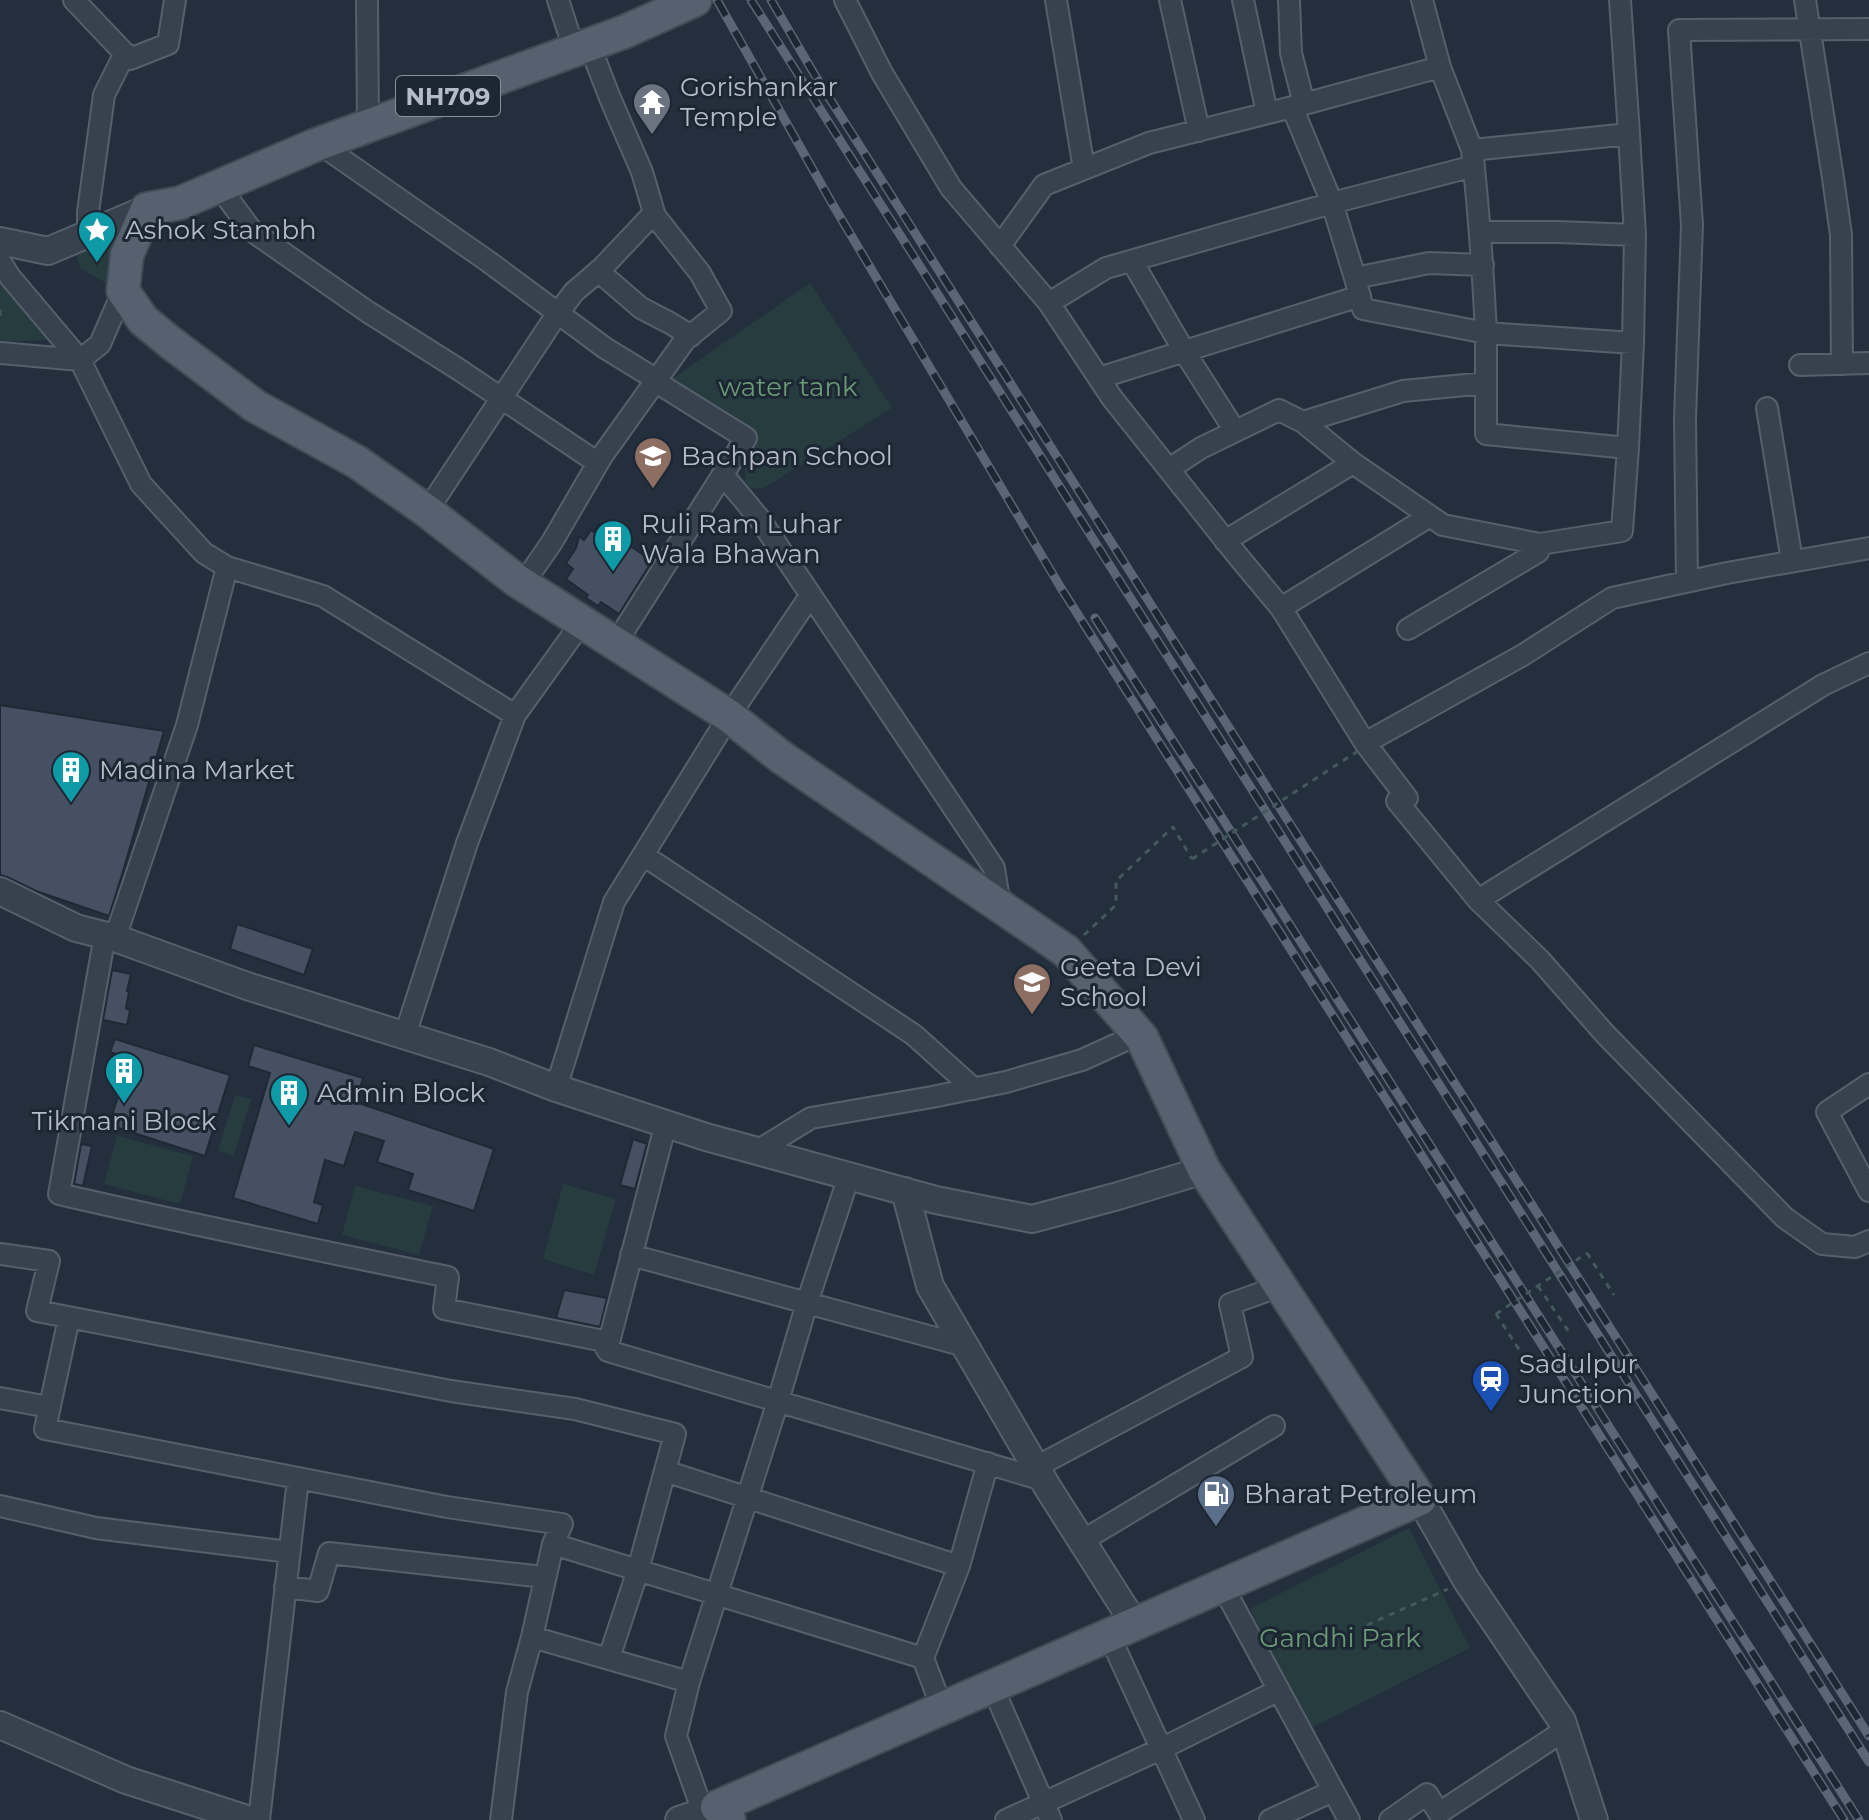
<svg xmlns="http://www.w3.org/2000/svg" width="1869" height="1820" font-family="Montserrat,sans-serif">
  <rect width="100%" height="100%" fill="#242f3e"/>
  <!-- green -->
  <path fill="#263c3f" d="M123 237 113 287 80 268 77 254Z
    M0 273 51 340 0 342Z
    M810 283 892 408 764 488 744 489 747 447 710 419 672 379Z
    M235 1095 251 1099 234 1156 218 1151Z
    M117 1136 193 1156 180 1204 104 1184Z
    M563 1184 616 1199 594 1275 543 1259Z
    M355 1186 433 1206 419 1255 342 1235Z
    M1409 1528 1470 1648 1307 1730 1250 1609Z"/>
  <!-- building -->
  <path fill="#455162" stroke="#1f2835" stroke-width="2" d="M599 524 652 561 619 614 601 602 598 606 586 598 588 595 566 579 573 569 566 563 576 548 579 536 584 540 591 530 594 532Z
    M0 705 164 731 121 878 109 916 36 891 7 877 0 875Z
    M237 924 313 949 304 975 230 949Z
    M112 970 131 974 127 991 129 992 126 1008 130 1011 127 1025 103 1020Z
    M115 1039 230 1075 205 1156 109 1125 130 1058 110 1052Z
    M254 1045 363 1078 356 1102 494 1149 474 1211 408 1190 413 1174 377 1162 384 1141 355 1132 344 1166 325 1160 314 1202 323 1205 318 1224 233 1198 270 1073 248 1066Z
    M633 1139 647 1144 635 1189 620 1185Z
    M81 1144 92 1146 83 1186 74 1184Z
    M564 1290 607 1298 600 1327 556 1318Z"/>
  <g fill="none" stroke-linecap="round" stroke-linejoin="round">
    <defs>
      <path id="minor" d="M74 0 130 59 168 44 175 0
        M367 0 368 126
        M558 0 574 49
        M845 0 882 73 951 188 1049 303 1112 398 1237 555 1281 608 1365 743 1407 798 1397 801 1478 900 1823 685 1869 663
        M1056 0 1084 169
        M1170 0 1199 131
        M1243 0 1267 113
        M1289 0 1291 53 1304 104
        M1805 0 1833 178 1841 235 1842 364
        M1440 67 1472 150 1629 134 1620 0
        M1292 107 1332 203 1355 278
        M1629 134 1635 235
        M320 144 489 262 605 348 657 380
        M1472 150C1479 211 1483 272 1486 333L1363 309 1355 278 1429 263 1483 265
        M218 185 252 231 368 312 458 369 598 463
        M1481 232H1558L1635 235 1633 343
        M88 234V212L104 95 125 53
        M1000 246 1044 185 1149 143 1304 104 1440 67 1422 0
        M0 261 10 277 80 360 141 484 204 553 227 567 187 725 115 938
        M1132 261 1184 351 1235 431
        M598 271 641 308 670 323 691 336
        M1049 303 1106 268 1332 203 1474 166
        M1486 333 1633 343 1628 448 1486 434Z
        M0 353 80 360 100 344 123 291
        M1800 365 1869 363
        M1099 378 1360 296
        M1486 383 1403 391 1303 422 1353 463 1443 525 1540 544 1622 531 1628 448
        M1767 408 1792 561
        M1169 469 1201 448 1279 410 1303 422
        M723 475 759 518 994 868 1000 906
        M427 511 555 317 574 292 601 269 654 213
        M1225 541 1353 463
        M227 567 323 596 515 715
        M1687 581 1685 418 1692 225 1679 30 1869 29
        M523 584 552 542 602 456 685 340 721 311 700 273 655 216 642 172 610 98 589 44
        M1281 608 1430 516
        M1408 629 1538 552 1540 544
        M616 643 746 438 656 382
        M1365 743 1523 655 1612 598 1727 573 1869 548
        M643 855 914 1035 974 1089
        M1478 900 1540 960 1605 1034 1785 1218 1822 1244 1855 1247 1869 1241
        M105 935 59 1194C188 1224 318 1250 448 1277L444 1309 609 1342 666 1123
        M405 1035 467 843 515 715 582 622
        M1869 1084 1827 1112 1869 1191
        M556 1088 614 902 729 716 810 596
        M757 1151 811 1118 932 1097 1006 1082 1082 1060 1139 1034
        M0 1254 49 1261 37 1311 451 1391 575 1409 675 1434 638 1570 609 1658
        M631 1255 965 1346
        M69 1318 45 1429 447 1507 562 1524 553 1544 923 1658
        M602 1341 608 1351 1043 1480
        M0 1398 49 1407
        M1036 1467 1242 1357 1230 1304 1280 1286
        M665 1471 959 1566
        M0 1506 96 1528 289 1552
        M1082 1541 1274 1426
        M1222 1585 1349 1820
        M285 1587 318 1591 329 1553 544 1577
        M1109 1635 1194 1820
        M532 1637 689 1682
        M992 1686 1051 1820
        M942 1708 923 1658 959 1566 988 1463
        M703 1812 676 1736 689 1682 778 1401 807 1303 849 1176
        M259 1820 298 1479
        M501 1820 517 1692 532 1637 553 1544
        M1006 1820 1161 1749 1279 1690
        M1270 1820 1333 1791
        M1390 1820 1427 1794 1439 1813 1565 1730"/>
      <path id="tertiary" d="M0 241 48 251 147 209
        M0 891 76 928 115 938 247 986 489 1062 556 1088 706 1137 936 1200 1032 1219 1118 1196 1204 1170
        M905 1191 930 1286 1048 1488 1134 1623
        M1420 1499 1467 1581 1562 1721 1594 1820
        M0 1725 126 1780 250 1820
        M679 1820 717 1807"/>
      <path id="primary" d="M695 0 624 32 313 146 180 203 147 209 127 255 123 291 143 320 171 343 255 406 357 462 427 511 516 580 729 716 781 757 1066 951 1142 1038 1204 1170 1420 1499 717 1807 729 1820"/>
    </defs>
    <!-- minor casing -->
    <use href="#minor" stroke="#565f6c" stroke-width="24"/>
    <!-- tertiary casing -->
    <use href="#tertiary" stroke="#565f6c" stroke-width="30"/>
    <!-- primary casing -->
    <use href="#primary" stroke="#414a57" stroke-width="36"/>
    <!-- path -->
    <path stroke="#44595c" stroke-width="3" stroke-dasharray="6 6" stroke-linecap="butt" d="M0 310V316
      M1084 935 1116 905V881L1173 827 1192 859
      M1587 1253 1614 1295
      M1538 1286 1569 1332
      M1496 1314 1524 1357
      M1367 1625 1448 1589"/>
    <!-- minor -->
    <use href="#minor" stroke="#38414e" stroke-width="20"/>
    <!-- tertiary -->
    <use href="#tertiary" stroke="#38414e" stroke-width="26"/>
    <!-- primary -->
    <use href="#primary" stroke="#56606e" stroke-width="32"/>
    <defs>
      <path id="rail" d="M717 0 833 205 1061 588 1844 1820
        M751 0 1869 1762
        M771 0 816 77 1869 1736
        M1095 618 1859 1820"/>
    </defs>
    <!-- rail casing -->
    <use href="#rail" stroke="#5a6575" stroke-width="9"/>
    <!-- rail -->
    <use href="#rail" stroke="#1d2633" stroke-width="6" stroke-dasharray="18" stroke-linecap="butt"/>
    <!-- path-bridge -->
    <path stroke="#44595c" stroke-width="3" stroke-dasharray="6 6" stroke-linecap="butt" d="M1192 859 1361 749
      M1496 1314 1587 1253"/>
  </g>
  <!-- icons -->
  <defs>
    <symbol id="temple-pin" viewBox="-11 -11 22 30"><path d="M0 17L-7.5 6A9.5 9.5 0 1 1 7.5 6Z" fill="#6b7280" stroke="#1d2633"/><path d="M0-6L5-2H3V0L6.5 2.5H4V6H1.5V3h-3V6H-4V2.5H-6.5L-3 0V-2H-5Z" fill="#fff"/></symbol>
    <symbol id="sight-pin" viewBox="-11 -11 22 30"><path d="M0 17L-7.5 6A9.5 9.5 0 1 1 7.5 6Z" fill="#0f9aa8" stroke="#1d2633"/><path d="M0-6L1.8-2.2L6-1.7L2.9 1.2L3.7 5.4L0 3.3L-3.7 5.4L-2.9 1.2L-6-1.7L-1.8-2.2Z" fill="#fff"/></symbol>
    <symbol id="school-pin" viewBox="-11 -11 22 30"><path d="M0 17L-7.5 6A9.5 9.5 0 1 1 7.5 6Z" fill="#8d6e63" stroke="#1d2633"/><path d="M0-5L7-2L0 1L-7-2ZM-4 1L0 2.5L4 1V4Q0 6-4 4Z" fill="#fff"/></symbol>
    <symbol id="building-pin" viewBox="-11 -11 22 30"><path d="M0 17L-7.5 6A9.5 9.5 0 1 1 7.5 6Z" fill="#0f9aa8" stroke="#1d2633"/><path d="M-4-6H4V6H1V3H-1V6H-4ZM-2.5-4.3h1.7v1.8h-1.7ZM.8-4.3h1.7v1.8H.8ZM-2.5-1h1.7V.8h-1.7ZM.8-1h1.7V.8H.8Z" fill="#fff"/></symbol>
    <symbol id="station-pin" viewBox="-11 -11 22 30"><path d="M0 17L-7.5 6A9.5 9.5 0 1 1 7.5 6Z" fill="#1a4fb4" stroke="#1d2633"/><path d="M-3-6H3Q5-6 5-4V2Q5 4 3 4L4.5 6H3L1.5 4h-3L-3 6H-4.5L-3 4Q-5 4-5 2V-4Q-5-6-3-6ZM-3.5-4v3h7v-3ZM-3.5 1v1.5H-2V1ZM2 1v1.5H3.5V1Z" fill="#fff"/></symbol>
    <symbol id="fuel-pin" viewBox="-11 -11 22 30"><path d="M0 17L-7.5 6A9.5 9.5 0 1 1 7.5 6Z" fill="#5c6f8a" stroke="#1d2633"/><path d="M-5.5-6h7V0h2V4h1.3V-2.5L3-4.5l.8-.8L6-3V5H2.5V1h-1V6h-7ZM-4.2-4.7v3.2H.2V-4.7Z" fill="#fff"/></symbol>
  </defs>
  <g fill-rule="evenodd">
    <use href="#temple-pin" x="630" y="80" width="44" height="60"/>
    <use href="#sight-pin" x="75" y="208" width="44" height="60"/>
    <use href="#school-pin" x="631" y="434" width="44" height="60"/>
    <use href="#building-pin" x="591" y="517" width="44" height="60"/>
    <use href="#building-pin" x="49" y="748" width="44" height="60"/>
    <use href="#school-pin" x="1010" y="960" width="44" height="60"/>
    <use href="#building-pin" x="102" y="1049" width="44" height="60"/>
    <use href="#building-pin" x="267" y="1071" width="44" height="60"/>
    <use href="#station-pin" x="1469" y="1357" width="44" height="60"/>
    <use href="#fuel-pin" x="1194" y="1472" width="44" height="60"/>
  </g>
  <g text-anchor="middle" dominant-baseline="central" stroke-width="6" stroke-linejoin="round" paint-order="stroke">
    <!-- shield labels -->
    <rect fill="#1d2633" stroke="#878f9c" stroke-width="2" x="396" y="76" width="104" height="40" rx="6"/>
    <g font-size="24" font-weight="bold" fill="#b4bcc9">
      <text x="448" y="96">NH709</text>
    </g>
    <!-- poi labels -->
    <g font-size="26" fill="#b4bcc9" stroke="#1d2633" text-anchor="start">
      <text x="680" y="87">Gorishankar<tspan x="680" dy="30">Temple</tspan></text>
      <text x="125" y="230">Ashok Stambh</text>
      <text x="681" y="456">Bachpan School</text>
      <text x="641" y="524">Ruli Ram Luhar<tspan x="641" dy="30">Wala Bhawan</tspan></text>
      <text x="99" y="770">Madina Market</text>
      <text x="1060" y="967">Geeta Devi<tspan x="1060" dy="30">School</tspan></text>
      <text x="317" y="1093">Admin Block</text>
      <text x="124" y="1121" text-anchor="middle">Tikmani Block</text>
      <text x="1519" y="1364">Sadulpur<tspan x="1519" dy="30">Junction</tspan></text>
      <text x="1244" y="1494">Bharat Petroleum</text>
    </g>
    <!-- park labels -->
    <g font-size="26" fill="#6b9a76" stroke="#1d2633">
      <text x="788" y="387">water tank</text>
      <text x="1340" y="1638">Gandhi Park</text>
    </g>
  </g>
</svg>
